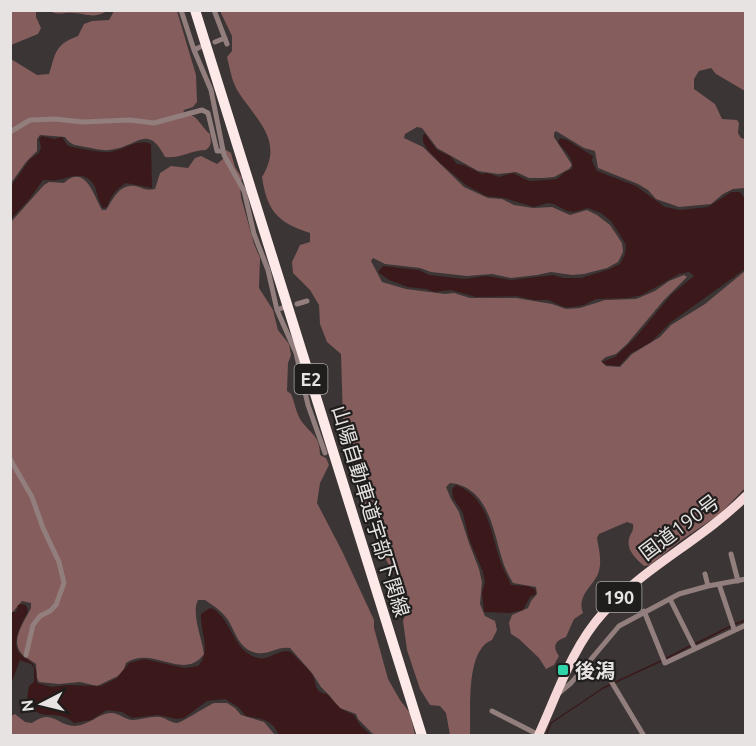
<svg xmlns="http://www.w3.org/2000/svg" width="756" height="746" font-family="Ubuntu,'Noto Sans JP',sans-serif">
  <rect width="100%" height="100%" fill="#3b3535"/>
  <!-- forest -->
  <path fill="#855d5c" d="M11 10 36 11V17L41 28 38 34 11 45Z
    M50 11H107C92 19 89 14 74 13 65 12 58 16 50 11Z
    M114 11H177L196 75 197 102 193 107 184 110 183 114C198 113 200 126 210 134 211 142 212 145 206 150 191 150 180 159 165 157 147 122 137 148 109 150 101 151 93 148 85 147 76 145 71 146 65 137L40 135 37 139V151L26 162 11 183V59L37 75 49 74C56 53 54 45 78 36L84 24 92 21 109 20Z
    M220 11H745V91L716 74 711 68 699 71 694 79V89L715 104 722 119 737 120 739 123 738 133 741 138 745 139V188L733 189 723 194 711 204 679 207 656 199 648 190 638 184 598 168 595 151 584 148 556 131 554 133V137L572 165 569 169 554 177 543 178H529L516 172 498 174 478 171 437 148 422 128 417 127 405 134 404 138 423 147 464 187 488 198 502 199 514 205 533 208 552 207 570 215 587 210 597 215 610 225 622 243 623 252 618 262 607 268 584 274 572 275 551 272 537 275 511 278 492 274 467 276 431 272 420 268 385 264 373 258 371 261 382 282 406 289 445 294 454 293 470 298H516L552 304 566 309 580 308 605 300 636 299 655 291 669 281 684 275 687 277 664 300 627 344 616 354 606 357 601 361 606 366 620 367 632 354 660 337 671 325 705 304 745 271V488L720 514 680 541 650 565 644 566C637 560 626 550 629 539 630 533 634 532 633 524L627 522 599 534 597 538C599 550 603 564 597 576 590 589 577 596 583 613L574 619 566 637C555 641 552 646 559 656L554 665 546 669 539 658 519 639 511 634 509 623 512 615 528 608 531 601 537 594 536 587 513 583C509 576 505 569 503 562 493 531 489 487 450 483L446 487 451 499 459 512 469 543 479 569 482 582 480 604 485 616 495 621 497 630 492 640C465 650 471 711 470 735H450L446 713 440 706 430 705 420 689 407 650 403 621 409 603 406 589 393 572 379 547 354 474 343 420 341 354 327 342 320 324 319 305 310 290 293 273 292 262 300 245 310 242V233C278 223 267 211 262 177 284 141 258 122 239 93 232 83 230 69 227 57L232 51V36Z
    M226 150 231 153 235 167 242 178 240 186 241 197 254 244 260 258 259 288 273 310 278 330 289 344 291 355 288 363 287 391 291 394C295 403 296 414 302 422 312 435 320 436 320 455L326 458 329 465 320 483 317 503 342 551 374 620V628L388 679 400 700 410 713 415 735H374L358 719 356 714 340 708 335 703 330 696 321 687 312 673 290 648C278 646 269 655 257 653 236 649 236 628 224 615 219 609 211 604 205 600H198C191 613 202 638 204 654 184 682 152 645 126 663L124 669 118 676 97 686 80 682 59 684 39 682 37 678 36 664C31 660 24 657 21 653 10 639 25 621 31 608V603L22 601 11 614V222L44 185 49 182 64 183C86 163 94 197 102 210H106C113 199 120 183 135 186 144 188 145 191 155 189L160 173 171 166 188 168 195 158 201 156 217 164 223 159Z
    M214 703H227L235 708 241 715 264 722 275 735H11V716L15 714 25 722 32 723C53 708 57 726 75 726 89 725 100 713 110 713 118 712 124 719 132 720 141 720 150 716 160 717 166 718 171 723 177 723 183 722 205 707 214 703Z"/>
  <!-- water -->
  <path fill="#3b191a" d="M425 134 437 150 450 156 457 164 464 165 482 174 487 173 499 177 513 173 529 181 546 180 557 179 565 172 572 169C574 157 564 151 558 142L560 138 567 140 593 156 592 161 597 171 636 186 665 207 680 210 708 207 731 192H740L745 199V269L670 323 651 342 630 354 619 366 606 365 602 362 615 357 635 338 672 294 694 276 689 272 679 274 642 295 628 298 596 299 584 305 572 307H564L548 300H534L516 296 476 297 451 290 435 292 426 289 408 287 389 280 378 272 383 266 419 270 429 275 464 279 486 276 512 280 553 275 563 278H581L610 269 620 264 625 254 626 245 622 238 611 221 601 213 588 208 574 212 567 211 554 204 547 203 534 207 504 198 486 196 466 185 439 162 427 149 423 142V135Z
    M42 136 54 139 62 137 68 146C77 148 102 153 110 152 124 150 138 138 151 144L152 188 126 183C116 189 111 196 107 207L103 208C98 202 98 193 94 185 85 170 71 177 58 180 53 181 48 180 43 180L28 201 11 219V186L30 159 39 153 41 147 39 139Z
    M456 485C489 497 491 535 501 563 504 571 508 578 511 585L527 586 535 589 536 594 530 597 523 610 510 613 484 612 482 593 485 582 483 572 469 539 463 513 453 498 452 489Z
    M21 604 26 605 28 611C21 626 7 646 25 658 29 661 34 663 35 668 37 672 36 679 37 683L52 687 66 685 101 686 117 678 129 663 144 659 185 668 198 666C212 651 200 632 201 614L210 608 214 609C233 623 233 651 258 658 270 661 278 648 291 652 297 659 306 666 311 673 318 682 312 692 327 694L341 709 354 715 360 725 371 735H279C272 719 262 719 246 716L238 707 225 699 207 701 184 718 177 719 158 715 132 718 122 712 107 710 91 720 74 723C58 709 46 720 36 711 33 707 31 702 27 699L29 686 34 682V668L31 664 20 660 11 684V615L12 612H16L18 605Z"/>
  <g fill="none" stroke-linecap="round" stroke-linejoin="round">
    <!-- stream -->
    <path stroke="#3b191a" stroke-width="1.5" d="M735 624 746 620
      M695 644 731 626
      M665 659 690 646
      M546 736 551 723 584 701 603 688 661 661"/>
    <!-- minor -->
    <path stroke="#927e7d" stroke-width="5" d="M181 10 194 50
      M214 10 227 44
      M215 42 225 38
      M200 47 194 50 211 90 224 155 244 191 254 234 268 270 277 310
      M10 132 30 120 55 119 83 122 130 120 154 123 202 110 208 113 217 151H223
      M297 304 307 301
      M282 308 277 310 296 353 308 405 325 453
      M10 459 32 497 43 528 59 562 64 583 56 605 50 611 40 616 33 625 26 655
      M731 554 738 581
      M705 574 708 586
      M719 584 734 629
      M670 599 695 649
      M644 611 665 663 746 625
      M611 681 644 736
      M559 693 571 683 619 626 679 594 708 586 746 579
      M492 711 539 735"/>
    <!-- trunk -->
    <path stroke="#f4d7d6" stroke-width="9" d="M538 736C557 695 572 647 603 613 644 567 702 540 746 496"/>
    <!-- motorway -->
    <path stroke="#fce9e8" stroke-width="10" d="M195 10 422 736"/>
  </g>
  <!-- markers -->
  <rect fill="#2fd4aa" stroke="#201d1d" stroke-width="2" x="557" y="664" width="12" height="12" rx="3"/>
  <g text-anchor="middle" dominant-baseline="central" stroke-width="4.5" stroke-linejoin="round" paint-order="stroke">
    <!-- shield labels -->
    <g fill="#201d1d" stroke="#aba8a8" stroke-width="1.5">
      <rect x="294.5" y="364" width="33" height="30" rx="4.5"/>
      <rect x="596.5" y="582" width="45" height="30" rx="4.5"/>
    </g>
    <g font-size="18" font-weight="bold" fill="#e7e3e3">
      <text x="311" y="379">E2</text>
      <text x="619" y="597">190</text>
    </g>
    <!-- street labels -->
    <g font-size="20" fill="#e7e3e3" stroke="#201d1d">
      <text transform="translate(371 511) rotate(73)">山陽自動車道宇部下関線</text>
      <text transform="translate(679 527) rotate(-37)">国道190号</text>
    </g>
    <!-- poi labels -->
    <g font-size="20" font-weight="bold" fill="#e7e3e3" stroke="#201d1d" text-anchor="start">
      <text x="575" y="670">後潟</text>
    </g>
  </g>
  <!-- border -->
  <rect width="756" height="746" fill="none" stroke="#e7e3e3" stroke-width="24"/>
  <!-- north arrow -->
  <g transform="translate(42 704) rotate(263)" stroke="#201d1d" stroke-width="4.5" paint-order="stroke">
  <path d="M0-4.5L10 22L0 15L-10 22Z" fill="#e7e3e3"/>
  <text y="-9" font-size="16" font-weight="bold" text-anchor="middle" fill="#e7e3e3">N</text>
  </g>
</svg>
